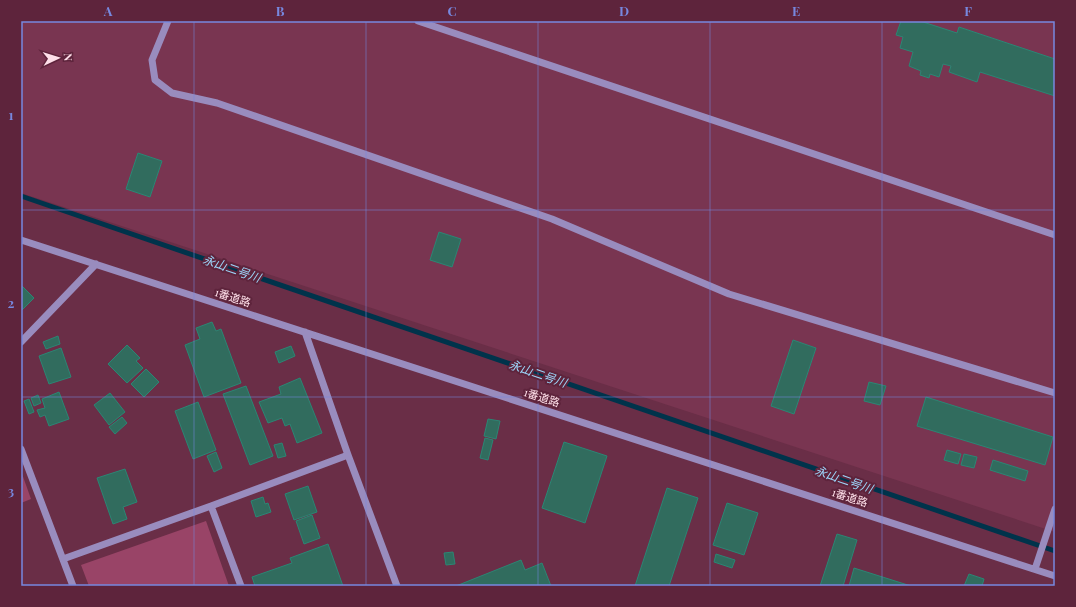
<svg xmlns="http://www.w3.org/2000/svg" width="1076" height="607" font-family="'Playfair Display','Noto Sans JP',serif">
  <rect width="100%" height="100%" fill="#6a2e47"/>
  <!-- built -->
  <path fill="#793551" d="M21 21H1055V532L21 193Z"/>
  <!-- green -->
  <path fill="#994467" d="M21 471 31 499 21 503Z
    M206 521 229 586H89L81 565Z"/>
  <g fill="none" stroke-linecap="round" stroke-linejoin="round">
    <!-- stream -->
    <path stroke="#00334b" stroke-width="5" d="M21 196 1055 551"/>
  </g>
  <!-- building -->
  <path fill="#316c5e" stroke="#2b8674" d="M901 21H920L957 33 959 27 1055 59V96L980 72 977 82 949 72 951 66 943 64 939 77 930 74 929 78 920 75 921 71 909 66 913 52 900 48 903 37 896 35Z
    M138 153 162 161 150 197 126 189Z
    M439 232 461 239 452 267 430 260Z
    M21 285 34 298 21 311Z
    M212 322 216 331 221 329 241 383 204 397 185 345 200 339 196 328Z
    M58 336 60 344 46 349 43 342Z
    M793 340 816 348 794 414 771 406Z
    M127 345 140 358 136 361 143 368 127 383 108 364Z
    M291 346 295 356 279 363 275 352Z
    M61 348 71 377 49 384 39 356Z
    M146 369 159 382 144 397 131 384Z
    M300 378 322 433 297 443 290 424 285 426 282 418 268 423 259 402 281 394 279 387Z
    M869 382 886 386 880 405 864 401Z
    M246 386 273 456 250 465 223 394Z
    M59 392 69 419 49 426 45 415 40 417 37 410 45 408 42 399Z
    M110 393 125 412 109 425 94 405Z
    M38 395 41 403 34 406 31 398Z
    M926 397 1053 437 1045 465 917 426Z
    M29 399 34 412 29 414 24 401Z
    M198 402 216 450 193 459 175 411Z
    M122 417 127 423 115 434 109 427Z
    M488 419 500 421 496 439 484 436Z
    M485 438 493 440 488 460 480 458Z
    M564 442 607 456 585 523 542 508Z
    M282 443 286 456 278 458 274 445Z
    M947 450 961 454 958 464 944 460Z
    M216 452 222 468 214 472 207 456Z
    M964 454 977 457 974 468 961 465Z
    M993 460 1028 471 1025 481 990 470Z
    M125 469 137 502 123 507 127 519 113 524 97 478Z
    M308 486 317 512 294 520 285 494Z
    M667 488 698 498 669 586H635Z
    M263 497 265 504 268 503 271 512 256 517 251 501Z
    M727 503 758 513 744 555 713 545Z
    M312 515 320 538 304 544 296 521Z
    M837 534 857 540 843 586H820Z
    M328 544 343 586H255L252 577 292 563 290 558Z
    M453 552 455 564 446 565 444 553Z
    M716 554 735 560 732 568 714 562Z
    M521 560 525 570 542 563 551 586H456Z
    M854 568 911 586H849Z
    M969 574 984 579 982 586H964Z"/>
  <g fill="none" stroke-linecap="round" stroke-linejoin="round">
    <!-- minor -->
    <path stroke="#998cbe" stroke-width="7" d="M168 21 152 60 155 80 172 93 217 103 552 219 729 294 1055 393
      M418 21 1055 235
      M21 240 1055 576
      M305 332 348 455 397 586
      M21 342 96 264
      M21 449 73 586
      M211 506 241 586
      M63 559 211 506 348 455
      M1035 569 1055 509"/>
  </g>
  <!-- grid -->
  <path fill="none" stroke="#7788df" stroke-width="1" stroke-opacity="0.55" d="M194 21V586M366 21V586M538 21V586M710 21V586M882 21V586M21 210H1055M21 397H1055"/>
  <g text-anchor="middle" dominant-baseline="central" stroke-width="4" stroke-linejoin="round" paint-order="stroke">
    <!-- street labels -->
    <g font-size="11" fill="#fedfe9" stroke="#5e243c">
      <text transform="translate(233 297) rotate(18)">1番道路</text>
      <text transform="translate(542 397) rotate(18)">1番道路</text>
      <text transform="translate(850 497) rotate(18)">1番道路</text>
    </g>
    <!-- water labels -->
    <g font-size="12" font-style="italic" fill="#9dd7fb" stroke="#5e243c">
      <text transform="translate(232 268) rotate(19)">永山二号川</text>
      <text transform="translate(538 373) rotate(19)">永山二号川</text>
      <text transform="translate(844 479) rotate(19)">永山二号川</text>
    </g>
  </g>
  <!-- border -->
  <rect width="1076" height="607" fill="none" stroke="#5e243c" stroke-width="44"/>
  <!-- north arrow -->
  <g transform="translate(58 58) rotate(86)" stroke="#5e243c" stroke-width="3" paint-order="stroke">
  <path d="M0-3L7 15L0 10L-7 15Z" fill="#fedfe9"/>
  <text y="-6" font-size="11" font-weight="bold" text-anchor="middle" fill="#fedfe9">N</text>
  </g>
  <rect x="22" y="22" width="1032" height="563" fill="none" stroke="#7788df" stroke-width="1.5"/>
  <g font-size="13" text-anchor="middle" font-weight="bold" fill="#7788df">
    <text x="108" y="16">A</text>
    <text x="280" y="16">B</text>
    <text x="452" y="16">C</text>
    <text x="624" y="16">D</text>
    <text x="796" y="16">E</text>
    <text x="968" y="16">F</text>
    <text x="11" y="120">1</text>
    <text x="11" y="308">2</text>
    <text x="11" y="496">3</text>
  </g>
</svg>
